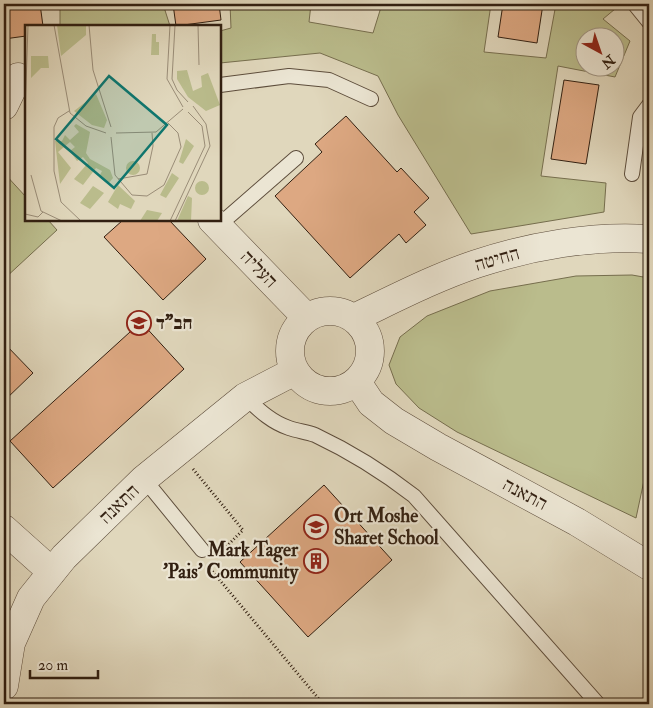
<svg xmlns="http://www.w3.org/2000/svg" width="653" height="708" font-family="'IM FELL Double Pica','Frank Ruhl Libre',serif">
  <rect width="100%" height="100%" fill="#e0d7bc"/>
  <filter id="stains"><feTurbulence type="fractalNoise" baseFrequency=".004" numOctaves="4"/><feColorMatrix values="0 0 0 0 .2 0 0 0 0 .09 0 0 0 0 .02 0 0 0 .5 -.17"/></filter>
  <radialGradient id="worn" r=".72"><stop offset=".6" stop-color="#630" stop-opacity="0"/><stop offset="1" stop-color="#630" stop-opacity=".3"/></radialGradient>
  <!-- green -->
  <path fill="#babc8c" stroke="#766e4e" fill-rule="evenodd" d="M60 4H163L170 26H60Z
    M230 4H311L309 22 373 33 382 4H491L484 52 546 58 556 4H621L603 19 630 41 615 77 558 66 541 176 606 183 604 212 471 234 398 115 378 76 320 53 220 63V31L231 28ZM586 38H616V68H586Z
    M4 173 26 197V220H48L57 230 4 279Z
    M632 275 649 278V457L636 518 457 432 419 408 396 384 389 365 400 337 427 316 490 291 576 276Z"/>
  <!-- building -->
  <path fill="#dda882" stroke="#311f11" d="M4 4H40L43 26H26V36L4 39Z
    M173 4H219L221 20 176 26Z
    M503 4H543L537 43 498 37Z
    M564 80 599 85 586 164 551 159Z
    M346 116 397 172 401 168 429 198 414 212 426 225 406 243 399 234 350 278 275 196 322 152 315 144Z
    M123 220H169L206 259 163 300 104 237Z
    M141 322 184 369 53 488 10 441Z
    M4 343 33 373 4 401Z
    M324 485 392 560 308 637 240 562Z"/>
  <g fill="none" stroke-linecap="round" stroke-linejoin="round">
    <defs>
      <path id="service" d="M636 6 649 22
        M220 85 289 76 329 80 371 99
        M632 174 640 117 649 105
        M218 226 296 158
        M245 397C259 410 271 422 289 428 298 431 307 432 315 435 351 452 383 472 414 496L598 704
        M144 479 202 550"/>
      <path id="minor" d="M4 106 18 77
        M212 220 307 318
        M290 351a40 40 0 1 1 80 0a40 40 0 1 1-80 0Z
        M354 318C394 299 434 278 476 264 530 246 593 235 649 239
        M357 382 371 403 394 421 438 447 577 522 649 566
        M4 529 52 572
        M4 686 11 643 31 598 64 557 144 479 245 397 295 371"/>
    </defs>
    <!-- service casing -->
    <use href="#service" stroke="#5d4d3c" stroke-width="16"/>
    <!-- minor casing -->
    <use href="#minor" stroke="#5d4d3c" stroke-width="29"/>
    <!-- path -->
    <path stroke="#311f11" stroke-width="3" stroke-dasharray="1 2.5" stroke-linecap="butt" d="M193 469 243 530 220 553
      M208 566 323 704"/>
    <!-- service -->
    <use href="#service" stroke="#ebe5d3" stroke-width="14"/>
    <!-- minor -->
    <use href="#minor" stroke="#ebe5d3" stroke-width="28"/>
  </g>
  <!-- icons -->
  <defs>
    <symbol id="school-ring" viewBox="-11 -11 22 22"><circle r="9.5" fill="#ebe5d3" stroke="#8f2418" stroke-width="1.5"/><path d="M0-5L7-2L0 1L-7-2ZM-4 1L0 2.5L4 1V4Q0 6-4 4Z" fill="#8f2418"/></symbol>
    <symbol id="building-ring" viewBox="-11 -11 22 22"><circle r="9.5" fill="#ebe5d3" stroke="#8f2418" stroke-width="1.5"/><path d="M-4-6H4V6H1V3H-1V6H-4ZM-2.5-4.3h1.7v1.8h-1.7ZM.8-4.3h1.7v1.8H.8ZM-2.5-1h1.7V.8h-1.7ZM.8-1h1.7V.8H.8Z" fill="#8f2418"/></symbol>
  </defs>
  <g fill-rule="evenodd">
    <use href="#school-ring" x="125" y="309" width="28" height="28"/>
    <use href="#school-ring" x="302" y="513" width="28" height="28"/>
    <use href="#building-ring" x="302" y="547" width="28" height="28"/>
  </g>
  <g text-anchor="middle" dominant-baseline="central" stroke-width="4.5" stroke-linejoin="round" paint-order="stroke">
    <!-- street labels -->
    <g font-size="19" fill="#311f11" stroke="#ebe5d3">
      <text transform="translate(497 259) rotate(-16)">החיטה</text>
      <text transform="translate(259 269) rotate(46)">העליה</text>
      <text transform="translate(525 494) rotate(28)">התאנה</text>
      <text transform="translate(119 504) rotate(-44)">התאנה</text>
    </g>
    <!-- poi labels -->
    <g font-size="19" font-weight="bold" fill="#311f11" stroke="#ebe5d3" text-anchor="start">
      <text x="156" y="323">חב"ד</text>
      <text x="334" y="516">Ort Moshe<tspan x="334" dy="22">Sharet School</tspan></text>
      <text x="298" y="550" text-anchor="end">Mark Tager<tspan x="298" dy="22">'Pais' Community</tspan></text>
    </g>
  </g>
  <!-- overview -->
  <g transform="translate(25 25)">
    <rect width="196" height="196" fill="#e0d7bc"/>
    <path d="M32 0H61V10L36 31ZM127 9H131V17H134V30H126ZM6 31H23L24 43H16L6 53ZM162 45 168 66 177 62 176 51 183 48 195 80 181 86 163 72 152 54V46ZM71 69 82 95 79 103 67 100 49 86ZM51 99 65 107 61 128 65 134 85 145 88 153 83 159 74 152 77 146 71 143 58 160 49 154 63 138 58 132 52 136 45 126 50 122 45 117 33 127 46 143 35 159 30 116H37L40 110 45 115 54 107 49 101ZM161 114 169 121 158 139 154 137ZM101 143a7 7 0 1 1 14 0a7 7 0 1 1-14 0ZM147 148 154 153 141 173 135 170ZM170 163a7 7 0 1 1 14 0a7 7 0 1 1-14 0ZM93 160 110 176 106 184 95 179 93 184 83 177ZM68 161 79 168 65 184 55 178ZM163 171 167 173 166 196H152ZM122 185 137 188 132 196H115Z" fill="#babc8c"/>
    <path fill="none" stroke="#9a8d78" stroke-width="1" d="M29 0 45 88 61 101 81 108M64 0 68 45 86 102M145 0 142 54 158 82M150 0 147 54 152 65 163 77M173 0 174 40M44 86 33 93 29 102V146L36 177 56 196M0 91 3 0M91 108 131 107 158 84M86 112 90 150 107 170 122 171 139 160 156 122 153 108 143 98M6 150 16 186 37 196M93 154 122 149 128 121 127 108M0 189 13 192 18 187M145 196 180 121 177 101 163 87M150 196 185 121 181 99 168 81"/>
    <path fill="#0f766e" fill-opacity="0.15" stroke="#0f766e" stroke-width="2.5" d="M84 51 142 100 89 163 31 114Z"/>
    <rect width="196" height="196" fill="none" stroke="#311f11" stroke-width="2.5"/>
  </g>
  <!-- margin -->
  <rect width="653" height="708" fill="none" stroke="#e0d7bc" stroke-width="20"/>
  <rect x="5" y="5" width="643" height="698" fill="none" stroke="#311f11" stroke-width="2.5"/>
  <rect x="10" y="10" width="633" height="688" fill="none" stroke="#311f11"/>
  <!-- north arrow -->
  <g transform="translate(600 52) rotate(140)"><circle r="24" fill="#ebe5d3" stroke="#a19685"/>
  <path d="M0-4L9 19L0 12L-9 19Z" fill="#8f2418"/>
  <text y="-8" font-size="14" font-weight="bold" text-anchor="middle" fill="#311f11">N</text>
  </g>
  <!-- scale -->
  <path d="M30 670v8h68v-8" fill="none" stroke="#311f11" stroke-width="2.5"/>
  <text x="38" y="670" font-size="15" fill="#311f11" stroke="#ebe5d3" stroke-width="4" paint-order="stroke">20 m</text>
  <rect width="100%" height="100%" filter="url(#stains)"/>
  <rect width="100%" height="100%" fill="url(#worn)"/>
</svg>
